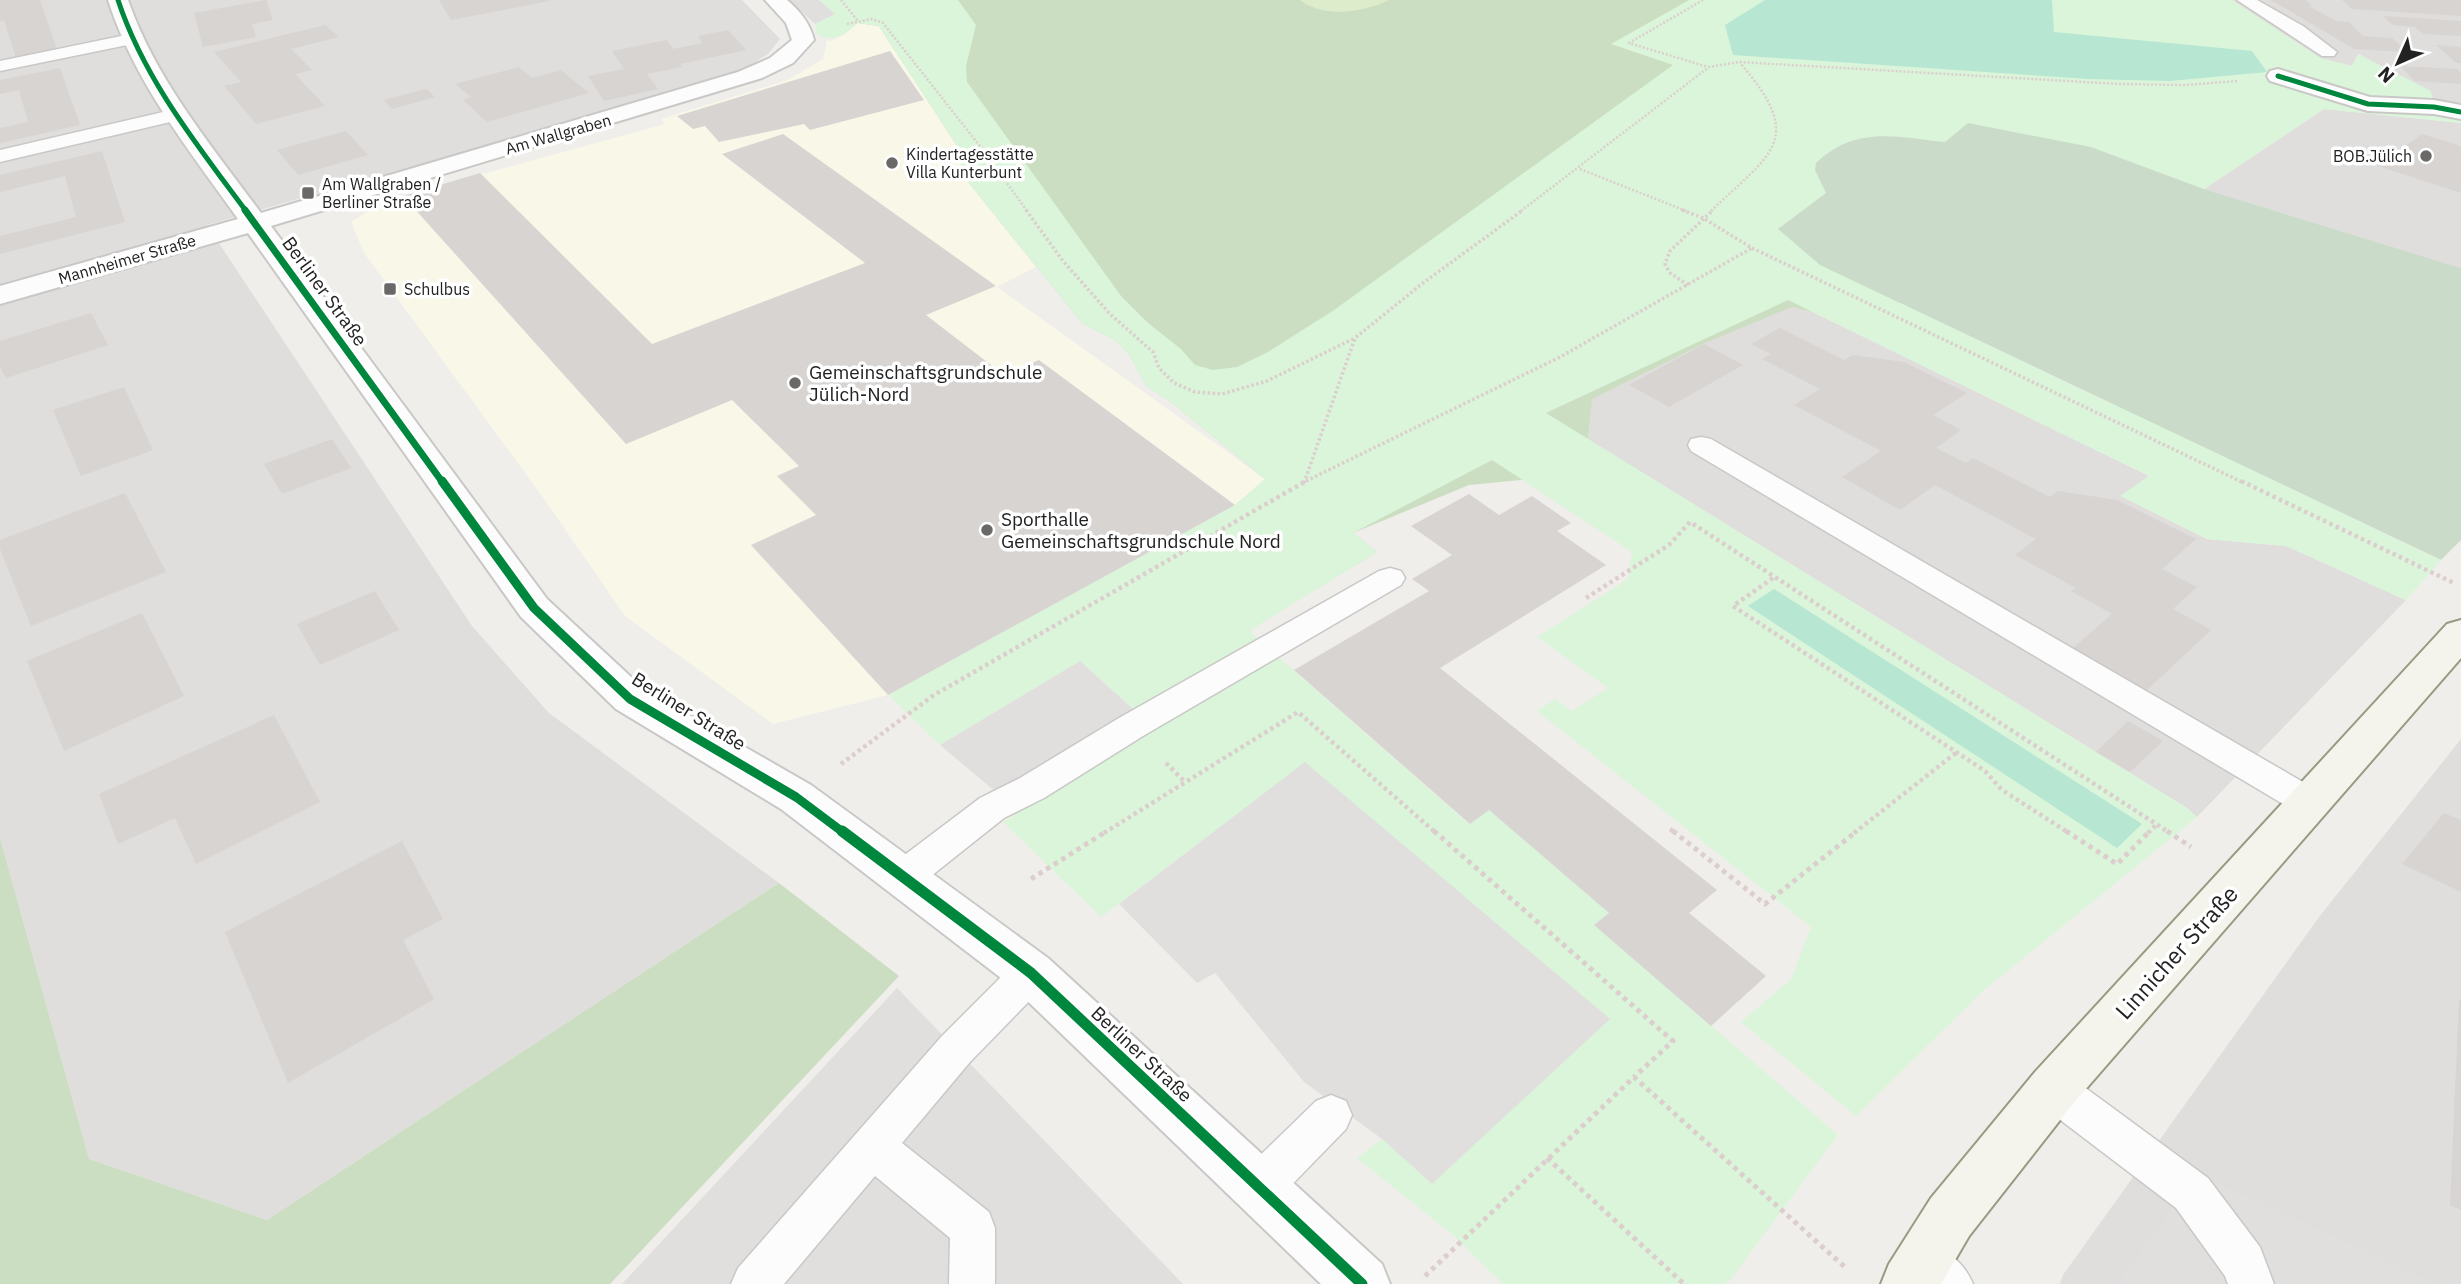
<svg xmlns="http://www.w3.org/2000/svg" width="2461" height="1284" font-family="'IBM Plex Sans',sans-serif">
  <rect width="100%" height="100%" fill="#f0eeeb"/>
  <!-- residential -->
  <path fill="#dfdedc" d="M0 0H742L780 39 768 54 746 68 704 83 207 225 472 626 549 713 779 883 267 1220 89 1159 0 838Z
    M2232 0H2461V108L2433 100 2359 54 2352 66 2320 58Z
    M2324 109 2461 123V268L2204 189Z
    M1788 300 2149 476 2121 496 2207 539 2286 546 2406 600 2197 817 2187 808 1545 413Z
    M2461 739V1284H2060L2063 1275 2319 917Z"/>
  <!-- education -->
  <path fill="#f8f7e8" d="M858 23 879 26 962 154 961 173 1036 267 997 287 1265 479 1235 505 888 695 773 724 625 616 542 496 364 253 351 222 368 211 403 196 665 124 661 119 788 80 823 59 827 40 831 41 845 34Z"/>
  <!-- grass -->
  <path fill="#ddeccb" d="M1300 0H1389C1362 12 1326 19 1300 0Z"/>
  <!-- forest -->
  <path fill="#cbdec1" d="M859 0H1300C1326 19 1362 12 1389 0H1739L2113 113 2204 189 2091 147 1872 325 1792 307 1707 342 1592 399 1584 474 1469 485 1353 533 1377 552 1249 630 1260 658 1211 676 1272 522 1265 479 1171 402 1146 386 1129 354 1115 340 1082 323 961 173 962 153 879 26 858 23Z
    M0 838 89 1159 267 1220 779 883 899 976 610 1284H0Z"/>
  <!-- cemetery -->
  <path fill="#cadbca" d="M1968 123 2091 147 2204 189 2461 268V540L2441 560 1820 265 1777 229 1825 193 1815 170 1816 163C1856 125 1896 137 1945 142Z"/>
  <!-- park -->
  <path fill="#daf5da" d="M819 0H958L976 25 966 66 967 82 1121 296 1148 323 1181 349 1195 365 1213 370 1237 367 1268 352 1334 310 1673 65 1611 44 1689 0H2232L2320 58 2352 66 2358 54 2431 91 2433 100 2461 108V123L2324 109 2204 189 2091 147 1968 123 1945 142C1896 137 1856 125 1816 163L1815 170 1826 193 1778 229 1820 265 2441 560 2406 600 2286 546 2207 539 2120 496 2149 476 1788 300 1546 413 2187 808 2197 817 1984 990 1856 1116 1741 1022 1791 979 1811 927 1537 711 1555 699 1572 711 1608 688 1537 637 1628 579 1632 552 1492 460 1353 533 1377 552 1249 631 1469 824 1489 810 1609 913 1594 925 1838 1135 1731 1279 1724 1284H1503L1454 1236 1357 1158 1382 1139 1432 1184 1305 763 1101 917 1003 822 1153 727 1080 661 940 745 888 695 1235 505 1265 479 1171 402 1146 386 1129 354 1115 340 1082 323 961 173 962 153 879 26 858 23C844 35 834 44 817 34L815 24 834 14Z"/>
  <!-- pitch -->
  <path fill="#b7e6d2" d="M1765 0H2052L2054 32 2252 51 2267 72 2170 81 2088 79 1733 55 1725 25Z
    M1774 589 2142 824 2117 848 1748 606Z"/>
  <!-- parking -->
  <path fill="#e0dfde" d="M789 0H819L835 14 815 24Z
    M1080 661 1134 710 996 792 940 745Z
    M1305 762 1610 1019 1432 1184 1382 1139 1304 1082 1215 973 1197 983 1119 904Z
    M897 988 1183 1284H622Z
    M2197 1174 2437 1284H2118Z"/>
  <!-- building -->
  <path fill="#d7d4d2" d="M0 0H40L57 50 16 58 4 20 0 21Z
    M266 0 273 20 252 24 256 37 203 47 194 13Z
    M439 0H549L550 1 451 20Z
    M2271 0H2306L2312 6H2308L2337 21 2349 22 2363 36 2392 38 2407 52 2354 49Z
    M2342 0H2461V16L2352 9Z
    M2383 16 2461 21V36L2423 34 2415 27 2393 25Z
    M325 25 339 37 291 49 312 70 295 74 325 106 256 124 224 86 241 82 214 52Z
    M728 30 746 50 680 64 682 67 647 74 658 89 604 101 588 76 624 69 612 51 667 40 673 49 702 43 698 36Z
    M2436 45 2461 47V63H2456Z
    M890 51 924 100 810 130 804 124 719 142 705 126 693 129 677 116Z
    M2400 66 2457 69 2461 73V84L2415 81Z
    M519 67 532 78 561 70 589 93 487 122 463 100 471 97 455 84Z
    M60 68 80 125 0 143V128L28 122 19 90 0 94V80Z
    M426 89 435 97 392 109 384 100Z
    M346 131 368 155 298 175 277 150Z
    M783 134 996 286 926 315 1004 375 1039 360 1235 505 888 695 751 545 816 515 777 476 799 466 732 400 626 444 403 196 480 173 652 344 865 263 722 154Z
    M2422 134 2461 146V193L2378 166Z
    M102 151 125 222 0 254V236L76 217 65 176 0 192V175Z
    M91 313 108 345 6 378 0 367V341Z
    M1780 328 1844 360 1853 355 1904 362 1967 393 1933 415 1961 430 1936 448 1966 463 1973 458 2050 497 2058 491 2117 500 2196 539 2162 569 2197 587 2173 609 2211 630 2146 691 2072 649 2112 614 2071 591 2076 588 2015 555 2036 539 1935 485 1900 510 1842 477 1881 451 1794 405 1820 389 1762 359 1771 354 1751 344Z
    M1704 344 1743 365 1669 407 1629 385Z
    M124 387 153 450 81 476 53 410Z
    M332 439 351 468 282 494 264 464Z
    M125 493 166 572 31 626 0 549V540Z
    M1469 494 1499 515 1532 496 1571 523 1557 531 1606 565 1440 668 1717 890 1689 913 1766 976 1711 1026 1594 925 1609 913 1489 810 1470 824 1294 670 1429 591 1412 579 1452 555 1411 526Z
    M375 591 399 630 320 665 297 624Z
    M142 613 184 696 64 751 27 661Z
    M274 715 320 802 196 864 175 818 118 844 99 794Z
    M2128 721 2163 741 2130 772 2096 752Z
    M2444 813 2461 820V892L2402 864Z
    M402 841 443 919 403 940 434 999 288 1083 225 932Z
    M2459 1000H2461V1210L2450 1205Z"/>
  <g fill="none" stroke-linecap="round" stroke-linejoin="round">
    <defs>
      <path id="lane" d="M2237 0H2257L2303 26 2337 52 2334 56H2322Z
        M131 34 137 35 140 39 137 43 0 71V61Z
        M176 109 186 115 183 119 0 162V150Z
        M1701 437 1711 439 2322 793 2328 803 2322 813 2310 817 2298 813 1691 451 1688 445 1691 439Z
        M1390 568 1401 571 1405 578 1401 585 1143 736 1044 798 1004 818 916 888 903 892 890 888 885 877 890 866 980 798 1020 778 1119 718 1379 571Z
        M1031 956 1045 961 1051 973 1045 985 970 1062 902 1143 989 1212 995 1228V1284H949L950 1238 875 1176 784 1284H731L738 1268 942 1036 1017 961Z
        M2053 1069 2068 1075 2208 1178 2260 1247 2274 1284H2228L2225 1276 2176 1208 2038 1103 2032 1089 2038 1075Z
        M1331 1095 1346 1101 1352 1115 1346 1129 1275 1202 1259 1209 1243 1202 1237 1187 1243 1172 1316 1101Z
        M1921 1239C1945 1249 1963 1260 1973 1284H1912L1905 1278 1898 1262 1905 1246Z"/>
      <path id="street" d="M108 0H128C156 80 211 145 261 213L738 72 770 58 792 40 786 23 765 0H787C800 11 810 23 814 40L793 63 762 78 271 226 547 599 644 689 811 785 1048 958 1382 1264 1390 1284H1321L1014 988 781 809 616 709 521 617 248 233 0 304V286L238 219C189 150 134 82 108 0Z
        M2278 69 2370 97 2434 100 2461 105V119L2434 114 2368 111 2270 81 2267 76 2270 71Z"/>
      <path id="secondary" d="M2461 620V658L2071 1106 1969 1236 1941 1284H1881L1889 1264 1931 1198 2035 1072 2447 624Z"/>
    </defs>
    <!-- lane casing -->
    <use href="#lane" stroke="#c9c8c7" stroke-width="3"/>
    <!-- street casing -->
    <use href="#street" stroke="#c9c8c7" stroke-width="4"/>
    <!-- secondary casing -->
    <use href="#secondary" stroke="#999a82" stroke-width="4"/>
    <!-- path-far3 -->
    <path stroke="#dccecd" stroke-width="2.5" stroke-dasharray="2 2" stroke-linecap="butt" d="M841 0 858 21
      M1703 0 1629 43 1708 67
      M847 24 872 19 883 23 983 150 1027 211
      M1580 169 1686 211
      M1521 211 1709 67 1739 62 2119 84 2186 85 2237 81
      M1711 211C1771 153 1807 140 1740 63"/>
    <!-- path-far2 -->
    <path stroke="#dccecd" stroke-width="3.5" stroke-dasharray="2.5 2.5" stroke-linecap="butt" d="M1026 210 1063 261 1110 314 1153 352 1159 368 1174 383 1195 392 1222 394 1267 381 1355 338
      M1682 210 1703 218 1752 248 2244 483
      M1688 285 1670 273 1665 264 1670 251 1713 210
      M1306 481 1560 357 1752 248
      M1304 483 1355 338 1423 283 1523 210"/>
    <!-- path-far1 -->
    <path stroke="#dccecd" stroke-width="4.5" stroke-dasharray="3.5 3.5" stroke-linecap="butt" d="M2241 481 2454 583
      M1773 578 1733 606 1985 771 2002 790 2069 833
      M1586 598 1669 545 1690 522 2170 833
      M1166 763 1185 782
      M841 764 934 695 1306 481
      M1670 829 1675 833
      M1104 833 1298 712 1436 833
      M1854 833 1957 752
      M2148 833 2156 825"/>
    <!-- path -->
    <path stroke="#dccecd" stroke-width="5" stroke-dasharray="4.5 4.5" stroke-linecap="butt" d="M1434 831 1673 1041 1634 1077
      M1673 831 1765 904 1857 831
      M2066 831 2117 864 2150 831
      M2167 831 2191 847
      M1031 879 1107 831
      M1547 1158 1684 1284
      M1425 1276 1634 1077 1847 1269"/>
    <!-- lane -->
    <use href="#lane" fill="#fdfcfc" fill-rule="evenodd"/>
    <!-- street -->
    <use href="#street" fill="#fdfcfc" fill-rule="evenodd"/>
    <!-- secondary -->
    <use href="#secondary" fill="#f4f4ed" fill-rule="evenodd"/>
    <defs>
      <path id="cycleway-far3" d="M118 0C144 79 197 145 246 211
        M2278 76 2368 104 2434 107 2461 112"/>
      <path id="cycleway-far2" d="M245 210 443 483"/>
      <path id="cycleway-far1" d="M442 481 534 608 630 699 796 797 844 833"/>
      <path id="cycleway" d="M842 831 1031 973 1362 1284"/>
    </defs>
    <!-- cycleway-far3 casing -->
    <use href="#cycleway-far3" stroke="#fff" stroke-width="8"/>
    <!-- cycleway-far2 casing -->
    <use href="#cycleway-far2" stroke="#fff" stroke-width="10"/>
    <!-- cycleway-far1 casing -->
    <use href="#cycleway-far1" stroke="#fff" stroke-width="13"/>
    <!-- cycleway casing -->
    <use href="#cycleway" stroke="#fff" stroke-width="16"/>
    <!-- cycleway-far3 -->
    <use href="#cycleway-far3" stroke="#00873e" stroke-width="5"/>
    <!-- cycleway-far2 -->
    <use href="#cycleway-far2" stroke="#00873e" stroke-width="7"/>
    <!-- cycleway-far1 -->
    <use href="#cycleway-far1" stroke="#00873e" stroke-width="9"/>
    <!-- cycleway -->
    <use href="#cycleway" stroke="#00873e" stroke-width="11"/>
  </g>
  <!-- markers -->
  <g fill="#6a6968" stroke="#fff" stroke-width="2.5">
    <circle cx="2426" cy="156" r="7"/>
    <circle cx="892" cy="163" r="7"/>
    <rect x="301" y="186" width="14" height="14" rx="3.5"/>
    <rect x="383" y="282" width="14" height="14" rx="3.5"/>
    <circle cx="795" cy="383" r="7"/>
    <circle cx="987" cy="530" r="7"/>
  </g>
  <g text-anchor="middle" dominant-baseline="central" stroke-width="7" stroke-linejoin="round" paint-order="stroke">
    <!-- far-street labels -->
    <g font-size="16" fill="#222" stroke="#fff">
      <text transform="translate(558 134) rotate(-16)">Am Wallgraben</text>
      <text transform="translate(127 259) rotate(-16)">Mannheimer Straße</text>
    </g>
    <!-- far-poi labels -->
    <g font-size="16" fill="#222" stroke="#fff" text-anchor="start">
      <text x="906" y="154">Kindertagesstätte<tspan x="906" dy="18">Villa Kunterbunt</tspan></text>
      <text x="2412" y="156" text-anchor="end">BOB.Jülich</text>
      <text x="322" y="184">Am Wallgraben /<tspan x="322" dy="18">Berliner Straße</tspan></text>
      <text x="404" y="289">Schulbus</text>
    </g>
    <!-- street labels -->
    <g font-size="19" fill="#222" stroke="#fff">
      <text transform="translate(325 291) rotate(54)">Berliner Straße</text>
      <text transform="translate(689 711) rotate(32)">Berliner Straße</text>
      <text transform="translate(1142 1054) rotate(43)">Berliner Straße</text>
    </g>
    <!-- poi labels -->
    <g font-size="19" fill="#222" stroke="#fff" text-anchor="start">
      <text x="809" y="372">Gemeinschaftsgrundschule<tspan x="809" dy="22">Jülich-Nord</tspan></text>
      <text x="1001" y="519">Sporthalle<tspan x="1001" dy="22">Gemeinschaftsgrundschule Nord</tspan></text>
    </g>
    <!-- near-street labels -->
    <g font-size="23" fill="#222" stroke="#fff">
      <text transform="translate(2176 952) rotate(-48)">Linnicher Straße</text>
    </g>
  </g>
  <!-- north arrow -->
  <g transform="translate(2398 63) rotate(225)" stroke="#ffffff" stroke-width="5" paint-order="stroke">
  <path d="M0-5L12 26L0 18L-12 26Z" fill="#222222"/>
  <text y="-10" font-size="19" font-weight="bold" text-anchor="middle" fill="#222222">N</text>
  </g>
</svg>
